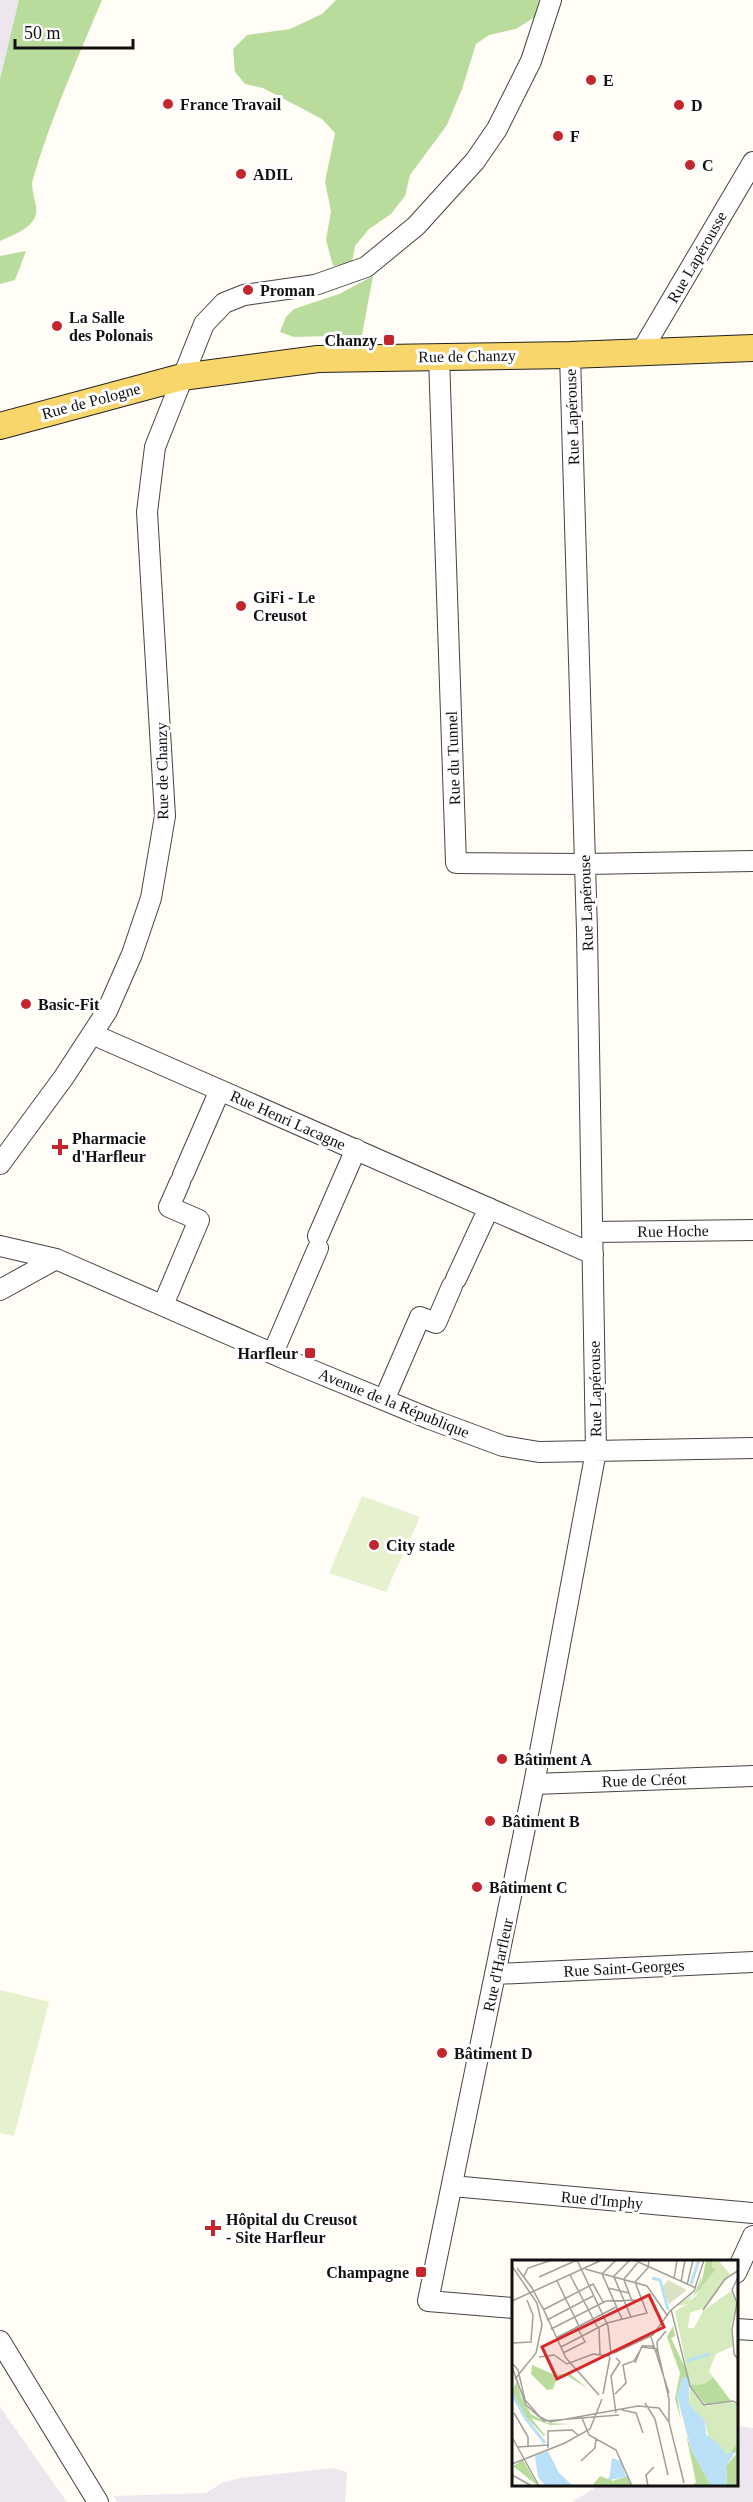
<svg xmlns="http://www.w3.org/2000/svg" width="753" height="2502" font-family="'Times New Roman',serif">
  <rect width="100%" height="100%" fill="#fffdf5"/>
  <!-- industrial -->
  <path fill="#eee6ef" d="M0 0H19L0 79Z
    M0 2407 67 2502H0Z
    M737 2426 753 2428V2502H572L598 2486H736Z
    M332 2468 347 2472 345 2502H118L113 2496 206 2493 222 2483 240 2478Z"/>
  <!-- forest -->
  <path fill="#b9dc9c" d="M19 0H102C78 57 50 120 33 179 29 192 41 207 34 219 28 230 11 236 0 241V79Z
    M336 0H539L535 17 516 29 489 35 476 44 462 89 447 125 410 175 405 196 391 214 369 229 355 246 352 263 333 266 326 240 331 211 325 182 335 133 322 119 263 88 245 84 235 72 233 49 247 35 290 29 322 14Z
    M26 251 15 280 0 284V256Z
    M373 276 362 335 294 337 280 332 286 317 294 309 339 294Z"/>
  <!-- pitch -->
  <path fill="#e6f2cf" d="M362 1496 420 1517 386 1592 329 1573Z
    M0 1990 49 2002 14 2136 0 2133Z"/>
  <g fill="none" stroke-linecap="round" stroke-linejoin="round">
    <defs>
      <path id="minor" d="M641 352 753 162
        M439 357 456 863 585 864 753 861
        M92 1034 593 1254
        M0 1164 64 1077 107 1011 132 954 151 898 165 816 147 512 155 447 204 324 224 303 244 295 315 285 366 267 416 226 475 161 497 129 531 61 551 0
        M183 1175 220 1090
        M592 1232 753 1230
        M318 1236 356 1149
        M0 1246 56 1259 292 1362 430 1419 503 1446 539 1452 753 1448
        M456 1279 489 1208
        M0 1290 56 1259
        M163 1305 199 1220 169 1207 180 1182
        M273 1353 318 1248
        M384 1400 420 1317 436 1323 452 1286
        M534 1784 753 1776
        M496 1974 753 1962
        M452 2186 753 2213
        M736 2273 753 2236
        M513 2308 428 2301 534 1784 596 1451 587 931 570 355
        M736 2329 753 2330
        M0 2341 98 2502"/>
      <path id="major" d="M0 426 182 377 318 359 570 355 753 348"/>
    </defs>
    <!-- minor casing -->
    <use href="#minor" stroke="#444" stroke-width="22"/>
    <!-- major casing -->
    <use href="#major" stroke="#222" stroke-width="28"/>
    <!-- minor -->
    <use href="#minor" stroke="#fff" stroke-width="20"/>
    <!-- major -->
    <use href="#major" stroke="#f9d66b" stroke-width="26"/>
  </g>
  <!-- markers -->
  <g fill="#c4262e" stroke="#fff" stroke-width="2">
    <circle cx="591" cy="80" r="6"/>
    <circle cx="168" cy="104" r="6"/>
    <circle cx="679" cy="105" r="6"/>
    <circle cx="558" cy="136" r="6"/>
    <circle cx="690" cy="165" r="6"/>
    <circle cx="241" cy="174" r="6"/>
    <circle cx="248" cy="290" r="6"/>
    <circle cx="57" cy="326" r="6"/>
    <rect x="383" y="334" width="12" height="12" rx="3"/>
    <circle cx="241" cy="606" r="6"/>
    <circle cx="26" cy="1004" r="6"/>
    <path d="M57 1138h6v6h6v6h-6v6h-6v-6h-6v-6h6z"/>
    <rect x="304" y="1347" width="12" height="12" rx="3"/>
    <circle cx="374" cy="1545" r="6"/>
    <circle cx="502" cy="1759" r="6"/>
    <circle cx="490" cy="1821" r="6"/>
    <circle cx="477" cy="1887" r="6"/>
    <circle cx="442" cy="2053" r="6"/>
    <path d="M210 2219h6v6h6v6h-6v6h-6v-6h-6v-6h6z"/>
    <rect x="415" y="2266" width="12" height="12" rx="3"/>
  </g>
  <g text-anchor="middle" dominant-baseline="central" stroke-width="6" stroke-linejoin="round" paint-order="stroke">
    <!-- poi labels -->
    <g font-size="16" font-weight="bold" fill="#111" stroke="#fff" text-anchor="start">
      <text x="603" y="80">E</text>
      <text x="180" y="104">France Travail</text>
      <text x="691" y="105">D</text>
      <text x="570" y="136">F</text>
      <text x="702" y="165">C</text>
      <text x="253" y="174">ADIL</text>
      <text x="260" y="290">Proman</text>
      <text x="69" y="317">La Salle<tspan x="69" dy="18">des Polonais</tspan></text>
      <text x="377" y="340" text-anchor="end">Chanzy</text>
      <text x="253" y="597">GiFi - Le<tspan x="253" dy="18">Creusot</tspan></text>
      <text x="38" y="1004">Basic-Fit</text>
      <text x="72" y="1138">Pharmacie<tspan x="72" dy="18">d'Harfleur</tspan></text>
      <text x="298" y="1353" text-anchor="end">Harfleur</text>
      <text x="386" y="1545">City stade</text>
      <text x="514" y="1759">Bâtiment A</text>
      <text x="502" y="1821">Bâtiment B</text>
      <text x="489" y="1887">Bâtiment C</text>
      <text x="454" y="2053">Bâtiment D</text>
      <text x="226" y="2219">Hôpital du Creusot<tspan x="226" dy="18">- Site Harfleur</tspan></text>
      <text x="409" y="2272" text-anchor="end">Champagne</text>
    </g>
    <!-- street labels -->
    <g font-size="16" fill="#111" stroke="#fff">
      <text transform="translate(697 257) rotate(-60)">Rue Lapérousse</text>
      <text transform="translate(467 356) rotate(-1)">Rue de Chanzy</text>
      <text transform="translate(91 401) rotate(-15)">Rue de Pologne</text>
      <text transform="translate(572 417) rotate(-92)">Rue Lapérouse</text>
      <text transform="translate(453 758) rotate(-92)">Rue du Tunnel</text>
      <text transform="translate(162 771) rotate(-91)">Rue de Chanzy</text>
      <text transform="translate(586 903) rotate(-92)">Rue Lapérouse</text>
      <text transform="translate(288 1120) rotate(24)">Rue Henri Lacagne</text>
      <text transform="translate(673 1231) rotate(-1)">Rue Hoche</text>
      <text transform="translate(595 1389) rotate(-91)">Rue Lapérouse</text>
      <text transform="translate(394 1403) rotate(22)">Avenue de la République</text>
      <text transform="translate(644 1780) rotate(-2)">Rue de Créot</text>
      <text transform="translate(498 1965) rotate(-78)">Rue d'Harfleur</text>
      <text transform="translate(624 1968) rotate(-3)">Rue Saint-Georges</text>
      <text transform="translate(602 2200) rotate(5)">Rue d'Imphy</text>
    </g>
  </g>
  <!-- overview -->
  <g transform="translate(512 2260)">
    <rect width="226" height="226" fill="#fffdf5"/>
    <path d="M200 0H206L218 14 194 47 178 53 176 68H182L191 51 219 31 225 43 219 66 221 86 204 94 197 111 201 117 192 124 178 125 163 51 176 44 164 46 181 35 189 17 190 22 176 42 184 36 190 22 203 10 199 8ZM178 127 194 146 219 142 226 145V184L219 193 224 191 219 193 213 194 196 177 193 161 177 144Z" fill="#d5ebbd"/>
    <path d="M194 0H200V8L204 9 180 38 190 21ZM161 66 163 76 159 78 177 116 170 119 165 136 169 160 163 139 168 113 155 77ZM20 105 43 115 57 113 76 129 56 116 45 118 41 129 35 130 19 114ZM201 117 219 141 194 145 178 125 192 124ZM5 120 9 137 19 154 35 163 60 164 38 165 19 158 32 174 34 172 32 176 14 157 0 132ZM174 174 179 189 199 226H180L184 222ZM226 184V226H215L214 206 225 193 218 192ZM11 200 26 226 1 206ZM99 215 100 221 116 216 119 226H80L88 216 96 219Z" fill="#b9dc9c"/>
    <path d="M156 20 175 30 157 44 150 27Z" fill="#d9e3c4"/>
    <path d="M177 116V144L193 161 194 175 208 185 213 194 224 191 214 206 215 226H199L179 189 165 136 170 119ZM36 191 47 213 61 226H34L26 217 23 196ZM100 198 109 201 114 217 97 220Z" fill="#b9e0f7"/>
    <path fill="none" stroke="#b9e0f7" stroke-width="3" d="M140 18 148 20 156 50M179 24 187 0M175 101 198 94M0 133 13 158 33 183"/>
    <path fill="none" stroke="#a09f9a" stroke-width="1.5" d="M65 0 96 66 99 94M104 0 90 14 110 59M122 0 184 28M0 6 25 43 30 65 24 93 3 119M5 8 20 28M73 9 135 26 155 55M58 15 86 68M227 15 220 30 225 43 220 69 222 94 227 101M12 16 16 8 40 0M27 17 65 0M101 17 118 0M102 17 119 57M112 19 128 0M162 19 165 0M112 20 120 41M45 21 67 66M123 22 136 8 137 0M169 22 173 0M175 25 181 0M19 26 30 47M96 28 117 33M0 41 90 0M30 46 54 98 87 135M159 49 178 126 192 145 221 141 227 145M31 50 81 24 91 42M191 50 213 19 227 10M35 60 81 36M87 68 88 94M39 69 94 41 130 40M139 77 157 133M44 78 104 47M0 83 19 82 21 55 15 40M49 87 95 63 135 53 123 22M51 93 73 82 65 67M102 93 141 75 158 51 182 31 192 0M146 94 145 82 154 71M27 97 42 95 55 104 81 94 98 96M104 98 108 102 99 116 104 153M0 103 6 110 13 140 28 157 38 162 126 146 147 148 157 162 172 223M123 103 130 86H140L146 92 157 139V162M0 107 14 145 32 161 107 155M91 134 98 97M103 134 114 123 111 105 122 101 130 87 145 89M133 143 143 159 156 215M110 150 124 153 131 173M2 153 16 177V186M70 158 77 175 104 190 120 226M0 177 27 226M6 187 37 185M36 188V171L60 170 66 175M69 201 83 188 84 179M0 204 53 183 78 169 90 139M0 215 20 226M136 226 134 215 142 207"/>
    <path fill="#d62828" fill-opacity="0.15" stroke="#d62828" stroke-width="3" d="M137 35 152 67 45 119 30 87Z"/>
    <rect width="226" height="226" fill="none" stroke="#111" stroke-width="3"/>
  </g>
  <!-- scale -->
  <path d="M15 39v9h118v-9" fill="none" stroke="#111111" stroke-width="3"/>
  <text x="24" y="39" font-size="18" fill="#111111" stroke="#ffffff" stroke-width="4.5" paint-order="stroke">50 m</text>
</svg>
